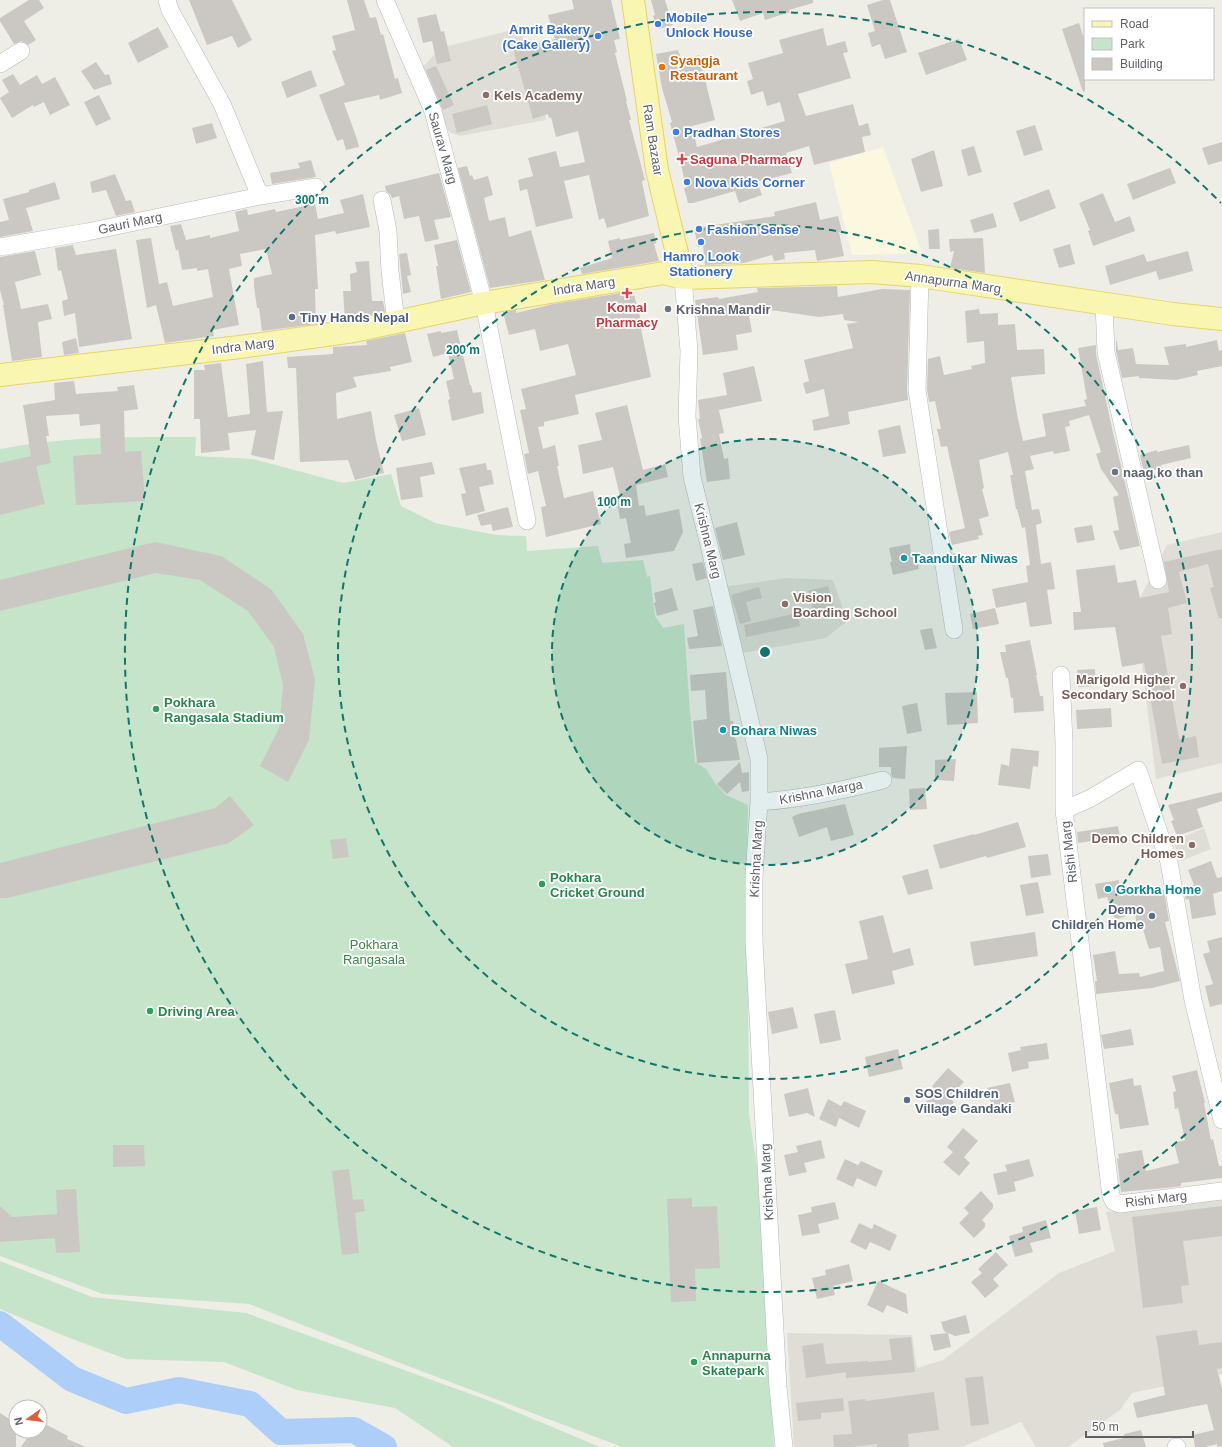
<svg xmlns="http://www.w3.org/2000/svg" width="1222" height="1447" font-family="Helvetica,sans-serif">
  <rect width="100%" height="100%" fill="#efeee6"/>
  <!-- commercial -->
  <path fill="#fcf8df" d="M883 147 922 253 852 255 829 163Z"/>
  <!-- education -->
  <path fill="#dfddd5" d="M520 28 546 120 460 136 449 132 421 69 440 48Z
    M1222 532V763L1156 779 1135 608 1167 545Z
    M787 578 833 580 847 621 826 638 742 653 723 587Z
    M1204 828 1211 849 1181 861 1173 841Z
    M1222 1200V1374L1132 1393 1120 1410 1068 1447H1036L1021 1422 962 1447H794L787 1333 912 1335 917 1368 943 1360 1059 1273 1115 1251 1106 1212Z"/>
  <!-- green -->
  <path fill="#c5e4c9" d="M196 437 195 456 253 459 343 483 391 474 401 506 435 523 496 535 526 536 527 551 598 546 602 563 643 560 647 577 650 576 655 616 663 628 684 624 689 700 695 762 706 769 715 783 726 795 748 805 747 841 749 1114 757 1167 772 1403 774 1447H622L400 1363 249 1304 103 1294 0 1256V449C66 436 129 437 196 437Z
    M0 1261 92 1297 246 1313 490 1401 600 1447H453L395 1408 297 1390 224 1362 126 1359 67 1337 0 1309Z"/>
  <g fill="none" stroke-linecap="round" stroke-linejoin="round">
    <!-- river -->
    <path stroke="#accef9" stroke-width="26" d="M0 1324 72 1379 126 1401 179 1390 250 1404 281 1432 354 1430 384 1447"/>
  </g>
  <!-- building -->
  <path fill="#cbc8c3" d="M29 0H39L44 8 24 21 36 40 28 45 21 41 14 44 0 21V18Z
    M189 0H232L252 40 238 48 232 36 207 45Z
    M347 0H364L370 18 376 17 381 35 383 34 395 79 398 78 402 93 380 100 379 95 344 103 357 139 359 147 346 150 343 139 337 141 319 95 345 85 332 51 336 50 332 36 355 30Z
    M572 0H611L620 39 614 40 617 52 615 53 627 101H626L631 120H629L645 180 642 181 649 216 607 228 604 218 599 220 589 175 564 181 573 218 536 227 527 189 520 191 518 180 533 176 528 158 556 151 560 167 585 162 578 131 556 137 551 117 549 118 548 114 533 119 512 45 523 42 524 47 555 39 548 15 574 9Z
    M651 0H665L673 25 658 29 653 16 655 15Z
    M732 0H813V3L789 10 790 12 765 20 763 13 740 21Z
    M883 0H890L907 52 885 59 880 44 872 47 868 33 875 31 867 5Z
    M436 14 441 32 444 31 451 61 437 64 432 41 423 43 417 18Z
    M1079 23 1085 41V91L1083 92 1062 29Z
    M158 27 169 47 138 63 128 43Z
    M823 28 827 46 845 41 848 52 843 53 851 78 798 94 806 116 853 104 859 126 868 123 871 135 862 137 865 152 814 165 809 146 786 153 792 173 757 182 762 195 739 203 735 191 693 203H688L684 188H686L681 164 670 123 672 122 662 88 656 54 678 50 682 61 699 55 715 120 692 126 697 147 785 121 780 102 767 106 763 91 751 95 747 81 753 79 748 63 783 53 779 40Z
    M959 39 967 60 926 75 918 53Z
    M96 62 105 75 109 74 112 84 94 90 81 71Z
    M436 66 454 105 443 110 426 70Z
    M311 70 317 86 287 98 281 82Z
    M13 74 20 85 37 75 42 84 55 77 70 105 50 115 44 102 34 107 33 105 12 118 0 98 9 92 2 80Z
    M99 95 111 119 96 126 84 102Z
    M487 105 492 124 457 133 452 114Z
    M212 123 217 138 196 144 192 128Z
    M1035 125 1043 150 1024 156 1016 131Z
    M1222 142V161L1208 165 1202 148Z
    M974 146 982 172 968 176 961 150Z
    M934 150 943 186 921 192 911 159Z
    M311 160 316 177 272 184 270 173 300 168 298 163Z
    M467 166 470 176 472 175 474 180 488 176 493 195 484 198 489 221 505 217 509 237 531 230 545 280 490 288 458 168Z
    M1170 168 1176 183 1133 200 1127 184Z
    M439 173 451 217 434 220 439 239 425 242 419 216 404 219 399 196 392 198 390 194 386 191 385 186Z
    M115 174 126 201 131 200 135 212 116 216 106 190 92 193 90 182Z
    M55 182 60 199 26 208 33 231 0 237V222L9 220 3 199 29 192V190Z
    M1049 189 1056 208 1020 222 1013 203Z
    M1103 193 1115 222 1130 216 1135 231 1093 246 1088 231 1090 230 1079 203Z
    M363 194 370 227 336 234 335 231 315 235 318 289H315L316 324 262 331 259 308H257L254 286V278L272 274 266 249 240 254 242 266 229 269 239 325 213 330 214 336 165 343 156 305 147 308 136 240 151 238 159 284 167 282 173 306 213 297 208 269 197 271V268L182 270 178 249 176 251 170 226 181 224 186 240 210 235V238L239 231 235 212 247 209 248 215 275 209 276 212 315 204 318 219 344 213 340 200Z
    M816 202 820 220 838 216 842 231 839 232 844 256 817 261 815 250 784 253 785 259 774 261 772 255 744 263 705 265 703 246 698 247 694 228 775 216 774 212Z
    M993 213 997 227 974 233 970 220Z
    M939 229 940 249H929L928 230Z
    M654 233 656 243 654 244 659 261 582 274 580 268 612 258 608 241 620 238V240Z
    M983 238 985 273 950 268 954 251 950 252 949 239Z
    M457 240 471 292 441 299 436 266H438L434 245Z
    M1070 244 1075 264 1059 268 1053 249Z
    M73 245 76 255 116 249 132 339 79 347 75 313 64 316 62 301 68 299 61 270 58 271 55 248Z
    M35 251 41 275 15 282 21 309 48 304 52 319 38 322 42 357 12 361 3 305H4L0 290V257Z
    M1188 251 1193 271 1159 280 1156 271 1110 285 1105 266 1144 254 1147 262Z
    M407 253 411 275 407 276 411 292 403 294 399 254Z
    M369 261 372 301H383L385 312 345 320 343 291H351L350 274 357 272 355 262Z
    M837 286 838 297 882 289 910 290 907 390 908 400 848 412 850 424 814 431 812 420 829 416 824 389 806 394 803 383 809 381 804 360 853 348 847 324 859 322 844 320 843 314 819 317 756 308 757 314 749 316 752 332 736 335 738 350 703 355 695 300 718 297 719 299 758 292 757 288H761Z
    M633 291 642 324H640L651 377 575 395 579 414 544 422V426L538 427 543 449 555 445 559 466H557L564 498 593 491 601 524 546 537 541 507 546 506 538 471 528 474 524 454 529 453 520 410 526 409 521 389 576 375 568 344 540 351 535 329 509 335 503 312 516 310V313L553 304Z
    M979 309 980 314 998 313V325L1015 324 1017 350 1044 349 1045 374 1011 377 1017 414 1023 441 1046 436 1042 414 1086 406 1084 400 1087 399 1078 348 1096 345V354L1112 428 1140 546 1120 550 1113 531 1119 530 1113 497 1119 495 1101 469 1096 454 1101 452 1089 415 1069 421 1070 426 1065 427 1070 451 1054 454 1053 451 1030 456 1034 469 1025 471 1032 510 1039 509 1042 523 1036 525 1041 564 1051 562 1055 589 1047 590 1052 624 1030 627 1026 602 996 608 992 589 1028 582 1026 566 1030 565 1025 527 1022 528 1017 509H1016L1010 475H1013L1008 452 979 460 984 488 982 489 989 516 979 519 983 535 978 536 979 539 952 545 949 534V532L965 528 947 446 941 447 937 429H941L935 401 929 402 927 389 928 359 940 356 944 375 972 369 971 366 985 363 984 341 967 343 965 311Z
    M457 330 470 385H471L473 393 481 392 484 413 452 421 448 400 450 399 446 381 454 379 448 353 433 357 427 334 441 331V333Z
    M405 333 412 362 390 367 391 371 353 377 357 387 336 393 337 419 371 411 376 440 384 473 355 480 348 460 300 462 296 368H288L287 357 333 354V347L367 345 366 341Z
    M76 338 79 353 64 355 62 342Z
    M1217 340 1219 351 1222 350V366L1197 371 1198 375 1176 380 1139 378V376L1122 378 1116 351V341H1117L1118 350 1133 348 1136 364 1169 365 1164 347 1186 344V347Z
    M263 361 267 412 283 411 274 460 251 455 256 430 228 433 230 450 201 453 200 419H194V370H205L204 365 221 363 228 417 250 414 246 364Z
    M754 366 762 401 719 410 724 433 719 434 724 459 728 458 730 479 707 482 700 439 702 438 698 419H700L698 400 727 395 723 373Z
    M74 381 76 394 118 391 117 387 134 385 138 409 124 411 125 452 141 451 145 501 76 505 73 456 101 454 100 424 80 426 79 414 46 416 49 436H46L51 463 36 466 45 504 0 515V463L31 456 23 405 55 400 54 383Z
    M627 405 643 470 665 464 668 477 636 485 639 506 644 505 646 516 679 509 683 532 674 551 626 558 624 544 631 543 626 518 620 519 616 496H620L613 467 583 474 578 445 602 440 595 413Z
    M419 408 426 435 402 441 394 415Z
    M900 425 906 453 883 457 878 430Z
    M1189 445 1191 458 1161 465 1162 468 1144 473 1140 455 1157 450V452Z
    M432 462 435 474 420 477 423 497 401 500 396 468Z
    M486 463 487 470H491L494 484 479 487 485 511 466 516 461 494 466 493 459 468Z
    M508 507 513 527 493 531 491 524 481 526 477 515Z
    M737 522 745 555 723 560 715 528Z
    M1092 525 1095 540 1077 543 1074 528Z
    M155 542 221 556 271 589 303 634 315 679 309 740 288 782 260 766 279 728 283 685 274 647 248 611 200 580 156 573 0 611V580Z
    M910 544 911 554 916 553 919 569 893 575 890 562H892L889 548Z
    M1222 549V618L1219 619 1210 588 1214 587 1208 564 1179 572 1187 603 1168 608 1172 634 1161 636 1179 739 1196 736 1199 757 1162 764 1144 663 1122 667 1115 627 1074 630 1073 612H1081L1076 570 1115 565 1118 583 1136 580 1140 598 1169 592 1164 562Z
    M703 562 707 578 696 581 692 564Z
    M828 586 835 611 815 617 808 591Z
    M759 587 762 598 746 602 751 621 740 624 731 595Z
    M672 588 678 610 657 616 654 603 656 602 654 593Z
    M713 606 722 646 689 649 687 638 698 636 693 610Z
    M995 608 999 624 973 629 970 614Z
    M797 613 800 626 746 637 744 625Z
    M932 628 937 648 925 650 920 630Z
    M1030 640 1037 675H1036L1040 696H1043L1044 711 1014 713 1013 698H1011L1008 678H1006L1000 652H1006L1005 645Z
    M1095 669 1096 686 1078 687 1077 670Z
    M726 672 730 721H733L735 739H736L740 760 697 763 693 721 707 719 705 690 691 691 690 675Z
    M977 692 978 723 947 725 945 693Z
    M917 703 922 731 907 734 902 706Z
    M1111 708 1112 727 1077 729 1076 710Z
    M907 746 905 779 893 778 891 774V767H879V748Z
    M1011 748 1039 751 1038 767 1033 766 1030 789 998 785 1001 764 1009 766Z
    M956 759 954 781 935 780V760Z
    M740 762 742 773 749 772V791L742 792 740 782 727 794 717 784Z
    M925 788 927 809 910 810 909 789Z
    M1222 792V801L1197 809 1203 827 1177 836 1171 821 1174 820 1168 805Z
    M230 796 254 825 229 843 7 898H0V863L215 808Z
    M845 804 854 835 831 841 827 827 799 837 792 817 798 814Z
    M1018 822 1026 847 987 858 986 856 940 869 933 845 974 834V835Z
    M1118 826 1120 837 1078 843 1077 832Z
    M346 838 349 857 333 859 330 840Z
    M1048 854 1051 875 1031 878 1028 856Z
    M1211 861 1217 878 1222 877V891L1213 894 1216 915 1192 919 1189 899 1186 900 1183 887 1194 885 1188 870Z
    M928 869 933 889 908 895 902 876Z
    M1119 880 1121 894 1164 890 1169 921 1165 922 1180 981 1152 988 1096 994 1095 981H1097L1093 955 1115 951 1119 974 1139 973 1140 977 1164 971 1160 947 1149 949 1142 926H1137L1135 913 1115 920 1107 897 1098 899 1095 884Z
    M1038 882 1044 913 1026 916 1020 885Z
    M883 915 893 953 910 948 914 965 892 971 895 984 852 994 845 964 868 959 859 921Z
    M1035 932 1038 956 974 966 970 942Z
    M1222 937V1004L1210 1007 1205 986 1213 984 1203 954 1210 952 1207 941Z
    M793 1007 798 1028 772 1034 768 1012Z
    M835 1010 841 1040 820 1044 814 1014Z
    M1131 1029 1134 1045 1104 1049 1101 1035Z
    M1047 1043 1049 1059 1028 1062 1029 1068 1012 1072 1008 1053 1021 1050 1020 1047Z
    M898 1049 903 1069 869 1077 865 1057Z
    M948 1068 964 1082 949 1097 954 1102 942 1116 926 1102 936 1090 932 1086Z
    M1197 1070 1205 1103H1204L1211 1140 1213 1139 1219 1166H1222V1178L1181 1183V1186L1175 1187 1121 1192 1117 1159 1119 1158 1118 1154 1142 1150 1146 1171 1179 1163 1174 1143 1185 1140 1178 1108 1175 1109 1173 1092 1176 1091 1172 1076Z
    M1133 1078 1134 1086 1141 1085 1149 1125 1120 1129 1118 1114H1115L1109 1083Z
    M1010 1083 1015 1102 992 1108 987 1088Z
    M808 1088 815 1117 807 1113 789 1117 784 1094Z
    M828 1099 841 1106 844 1101 866 1111 859 1128 839 1118 836 1127 819 1119Z
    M963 1128 978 1141 964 1157 970 1163 959 1176 943 1162 953 1152 947 1147Z
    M821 1140 825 1158 804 1163 807 1172 789 1176 784 1155 798 1152 796 1146Z
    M113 1145H144L145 1166 113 1167Z
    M845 1159 858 1165 861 1161 883 1171 876 1187 857 1178 853 1187 836 1179Z
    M1029 1159 1034 1176 1014 1182 1016 1191 998 1195 993 1174 1007 1171 1005 1165Z
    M349 1169 353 1200 363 1199 365 1211 355 1213 359 1253 342 1255 332 1171Z
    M76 1189 80 1252 56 1253 55 1238 0 1242V1206L12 1217 57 1214 56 1190Z
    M981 1191 993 1204V1208L982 1220 985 1223V1227L974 1238 959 1223 969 1213 964 1208Z
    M692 1198V1207L717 1206 720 1268 695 1269 696 1301 671 1302 667 1199Z
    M835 1202 839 1219 818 1224 820 1233 802 1236 798 1215 812 1212 811 1207Z
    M1222 1206V1236L1183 1241 1189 1285 1181 1286 1183 1303 1143 1308 1132 1217Z
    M1097 1207 1101 1230 1079 1234 1075 1211Z
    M1046 1220 1051 1238 1030 1243 1033 1252 1015 1257 1009 1236 1023 1232 1022 1227Z
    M859 1223 872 1229 874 1224 897 1235 890 1251 870 1242 866 1250 850 1242Z
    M996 1252 1008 1265 993 1279 999 1286 985 1298 971 1282 982 1273 978 1269Z
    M849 1264 853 1281 833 1286 835 1295 817 1299 812 1278 826 1275 825 1270Z
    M878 1281 906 1294 908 1314 887 1305 883 1313 867 1305Z
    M966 1315 970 1333 955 1336 948 1333 951 1347 934 1351 930 1335 947 1333 944 1331 941 1322Z
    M1197 1330 1199 1345 1222 1342V1368L1217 1369 1222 1389V1446L1217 1447V1444L1205 1447H1195L1193 1435 1214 1430 1207 1404 1137 1418 1133 1403 1165 1395 1156 1336Z
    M911 1337 915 1372 846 1378V1372L806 1378 802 1346 823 1343 826 1364 868 1361V1362L892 1360 889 1339Z
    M983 1376 989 1424 971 1426 965 1378Z
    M934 1392 939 1430 908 1434 909 1447H877V1444L850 1447H834L833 1435 852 1434 848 1401 866 1399V1401Z
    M843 1398 844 1411 821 1413V1419L798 1421 796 1403Z
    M0 1413 16 1423V1447H0Z
    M45 1424 68 1436 67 1439 86 1447H21L31 1432 35 1434 38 1431H40Z
    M1141 1430 1146 1447H1104L1103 1443 1124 1438V1434Z"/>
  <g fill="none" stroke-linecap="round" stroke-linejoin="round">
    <defs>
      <path id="minor" d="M167 0 170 10 222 104 260 196
        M385 0 433 111 484 303 527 521
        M0 64 21 51
        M382 200 388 231 390 271 396 322
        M0 247 87 232 260 196 316 187
        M920 276 917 390 954 630
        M683 278 689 351 687 416 692 477 709 545 759 759V802L754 877V941L778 1387 784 1447
        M1104 304 1106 352 1158 580
        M1061 675 1064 742V810L1111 1196 1114 1202 1120 1204 1222 1191
        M759 802C803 799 841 791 883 780
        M1064 810 1091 798 1138 770 1169 862 1193 1000 1222 1120
        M1176 1447H1177"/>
      <path id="major" d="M633 0 657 170 683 278
        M0 375 240 347 354 331 484 303 664 273 683 278 872 272 920 276 1173 314 1222 319"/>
    </defs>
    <!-- minor casing -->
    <use href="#minor" stroke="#b6b8bc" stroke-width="18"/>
    <!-- major casing -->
    <use href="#major" stroke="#e7d367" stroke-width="24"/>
    <!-- minor -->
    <use href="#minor" stroke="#fff" stroke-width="17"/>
    <!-- major -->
    <use href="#major" stroke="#f9f6b1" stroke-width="22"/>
  </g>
  <!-- distance rings -->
  <circle cx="765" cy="652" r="213" fill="#0f766e" fill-opacity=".12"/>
  <g fill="none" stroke="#0f766e" stroke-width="2" stroke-dasharray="7 5">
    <circle cx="765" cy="652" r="213"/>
    <circle cx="765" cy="652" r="427"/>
    <path d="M1221 1101A640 640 0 1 1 1221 203"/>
  </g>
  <!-- markers -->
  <g fill="#3f7fe0" stroke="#fff" stroke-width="1.5">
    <circle cx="658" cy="24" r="4"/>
    <circle cx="598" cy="36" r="4"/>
    <circle cx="676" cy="132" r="4"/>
    <circle cx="687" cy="182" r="4"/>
    <circle cx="699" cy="229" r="4"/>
    <circle cx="701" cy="242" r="4"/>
  </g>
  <circle fill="#e8710a" stroke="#fff" stroke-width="1.5" cx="662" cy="67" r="4"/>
  <g fill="#8d6e63" stroke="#fff" stroke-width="1.5">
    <circle cx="486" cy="95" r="4"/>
    <circle cx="785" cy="604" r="4"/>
    <circle cx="1183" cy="686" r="4"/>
    <circle cx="1192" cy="845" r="4"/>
  </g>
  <g fill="#e0444e" stroke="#fff" stroke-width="1.5">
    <path d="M680 153h4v4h4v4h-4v4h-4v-4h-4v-4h4z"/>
    <path d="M625 287h4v4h4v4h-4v4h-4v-4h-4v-4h4z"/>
  </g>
  <g fill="#6b7280" stroke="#fff" stroke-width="1.5">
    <circle cx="668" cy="309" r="4"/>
    <circle cx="1115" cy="472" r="4"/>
  </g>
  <g fill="#5c6f8a" stroke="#fff" stroke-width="1.5">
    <circle cx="292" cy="317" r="4"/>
    <circle cx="1152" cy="916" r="4"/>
    <circle cx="907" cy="1100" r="4"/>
  </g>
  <g fill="#0f9aa8" stroke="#fff" stroke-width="1.5">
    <circle cx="904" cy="558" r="4"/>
    <circle cx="723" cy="730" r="4"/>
    <circle cx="1108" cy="889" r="4"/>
  </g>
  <g fill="#2e9e5b" stroke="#fff" stroke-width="1.5">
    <circle cx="156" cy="709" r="4"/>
    <circle cx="542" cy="884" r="4"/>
    <circle cx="150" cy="1011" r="4"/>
    <circle cx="694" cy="1362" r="4"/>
  </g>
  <g text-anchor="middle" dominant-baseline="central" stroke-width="3.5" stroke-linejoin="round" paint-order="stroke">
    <!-- shop labels -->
    <g font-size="13" font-weight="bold" fill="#366cbe" stroke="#fff" text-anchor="start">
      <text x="666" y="17">Mobile<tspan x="666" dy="15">Unlock House</tspan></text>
      <text x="590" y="29" text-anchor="end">Amrit Bakery<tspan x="590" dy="15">(Cake Gallery)</tspan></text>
      <text x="684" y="132">Pradhan Stores</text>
      <text x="695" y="182">Nova Kids Corner</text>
      <text x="707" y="229">Fashion Sense</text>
      <text x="701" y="256" text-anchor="middle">Hamro Look<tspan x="701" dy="15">Stationery</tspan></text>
    </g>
    <!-- food labels -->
    <g font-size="13" font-weight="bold" fill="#c56008" stroke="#fff" text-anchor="start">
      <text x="670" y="60">Syangja<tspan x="670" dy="15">Restaurant</tspan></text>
    </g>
    <!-- education labels -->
    <g font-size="13" font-weight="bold" fill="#785e54" stroke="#fff" text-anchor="start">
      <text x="494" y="95">Kels Academy</text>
      <text x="793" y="597">Vision<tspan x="793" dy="15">Boarding School</tspan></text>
      <text x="1175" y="679" text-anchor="end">Marigold Higher<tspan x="1175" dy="15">Secondary School</tspan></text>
      <text x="1184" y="838" text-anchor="end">Demo Children<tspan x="1184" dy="15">Homes</tspan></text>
    </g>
    <!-- street labels -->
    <g font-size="13" fill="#5e6065" stroke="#fff">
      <text transform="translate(653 140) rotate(81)">Ram Bazaar</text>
      <text transform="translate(443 148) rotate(74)">Saurav Marg</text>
      <text transform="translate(130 223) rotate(-12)">Gauri Marg</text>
      <text transform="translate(953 282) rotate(8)">Annapurna Marg</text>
      <text transform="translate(584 286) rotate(-9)">Indra Marg</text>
      <text transform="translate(243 346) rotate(-7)">Indra Marg</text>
      <text transform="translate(708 541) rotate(76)">Krishna Marg</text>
      <text transform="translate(821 792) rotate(-11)">Krishna Marga</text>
      <text transform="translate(1069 852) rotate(-97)">Rishi Marg</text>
      <text transform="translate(756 859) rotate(-87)">Krishna Marg</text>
      <text transform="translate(767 1182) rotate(-93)">Krishna Marg</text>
      <text transform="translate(1156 1199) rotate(-7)">Rishi Marg</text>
    </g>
    <!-- health labels -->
    <g font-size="13" font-weight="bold" fill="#be3a42" stroke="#fff" text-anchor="start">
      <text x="690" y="159">Saguna Pharmacy</text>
      <text x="627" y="307" text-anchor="middle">Komal<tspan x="627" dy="15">Pharmacy</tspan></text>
    </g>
    <!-- worship labels -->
    <g font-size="13" font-weight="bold" fill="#5b616d" stroke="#fff" text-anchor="start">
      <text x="676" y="309">Krishna Mandir</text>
      <text x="1123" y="472">naag ko than</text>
    </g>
    <!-- service labels -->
    <g font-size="13" font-weight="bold" fill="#4e5e75" stroke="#fff" text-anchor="start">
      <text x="300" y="317">Tiny Hands Nepal</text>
      <text x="1144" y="909" text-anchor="end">Demo<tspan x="1144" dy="15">Children Home</tspan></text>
      <text x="915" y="1093">SOS Children<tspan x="915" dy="15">Village Gandaki</tspan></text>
    </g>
    <!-- culture labels -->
    <g font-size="13" font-weight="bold" fill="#0d838f" stroke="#fff" text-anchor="start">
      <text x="912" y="558">Taandukar Niwas</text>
      <text x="731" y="730">Bohara Niwas</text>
      <text x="1116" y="889">Gorkha Home</text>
    </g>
    <!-- leisure labels -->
    <g font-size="13" font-weight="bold" fill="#27864d" stroke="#fff" text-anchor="start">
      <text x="164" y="702">Pokhara<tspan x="164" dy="15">Rangasala Stadium</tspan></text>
      <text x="550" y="877">Pokhara<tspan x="550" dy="15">Cricket Ground</tspan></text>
      <text x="158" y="1011">Driving Area</text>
      <text x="702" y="1355">Annapurna<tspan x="702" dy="15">Skatepark</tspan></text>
    </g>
    <!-- park labels -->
    <g font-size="13" fill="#3d8549" stroke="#fff">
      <text x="374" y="944">Pokhara<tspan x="374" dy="15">Rangasala</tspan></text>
    </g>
  </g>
  <circle cx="765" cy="652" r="6" fill="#0f766e" stroke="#fff" stroke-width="2"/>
  <g font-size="12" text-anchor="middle" font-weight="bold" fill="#0f766e" stroke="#fff" stroke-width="3.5" stroke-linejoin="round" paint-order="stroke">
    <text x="312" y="204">300 m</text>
    <text x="463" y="354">200 m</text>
    <text x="614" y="506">100 m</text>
  </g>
  <!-- legend -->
  <rect x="1084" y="8" width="130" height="72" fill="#ffffff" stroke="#bfbfc1"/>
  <rect x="1092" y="21" width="20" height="6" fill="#f9f6b1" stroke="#bfbfc1"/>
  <text x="1120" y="28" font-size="12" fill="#5e6065">Road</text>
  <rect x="1092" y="38" width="20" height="12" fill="#c5e4c9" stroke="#bfbfc1"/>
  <text x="1120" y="48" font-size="12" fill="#5e6065">Park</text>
  <rect x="1092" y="58" width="20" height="12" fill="#cbc8c3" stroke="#bfbfc1"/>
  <text x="1120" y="68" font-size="12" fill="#5e6065">Building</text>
  <!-- north arrow -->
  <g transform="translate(28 1419) rotate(256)"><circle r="19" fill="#ffffff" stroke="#bfbfc1"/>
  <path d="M0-3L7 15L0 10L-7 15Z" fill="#dd5e3e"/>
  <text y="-6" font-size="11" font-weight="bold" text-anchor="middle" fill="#5e6065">N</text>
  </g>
  <!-- scale -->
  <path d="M1086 1431v6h107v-6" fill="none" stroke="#5e6065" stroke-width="2"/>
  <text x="1092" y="1431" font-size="12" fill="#5e6065" stroke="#ffffff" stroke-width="3" paint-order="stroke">50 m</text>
</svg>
